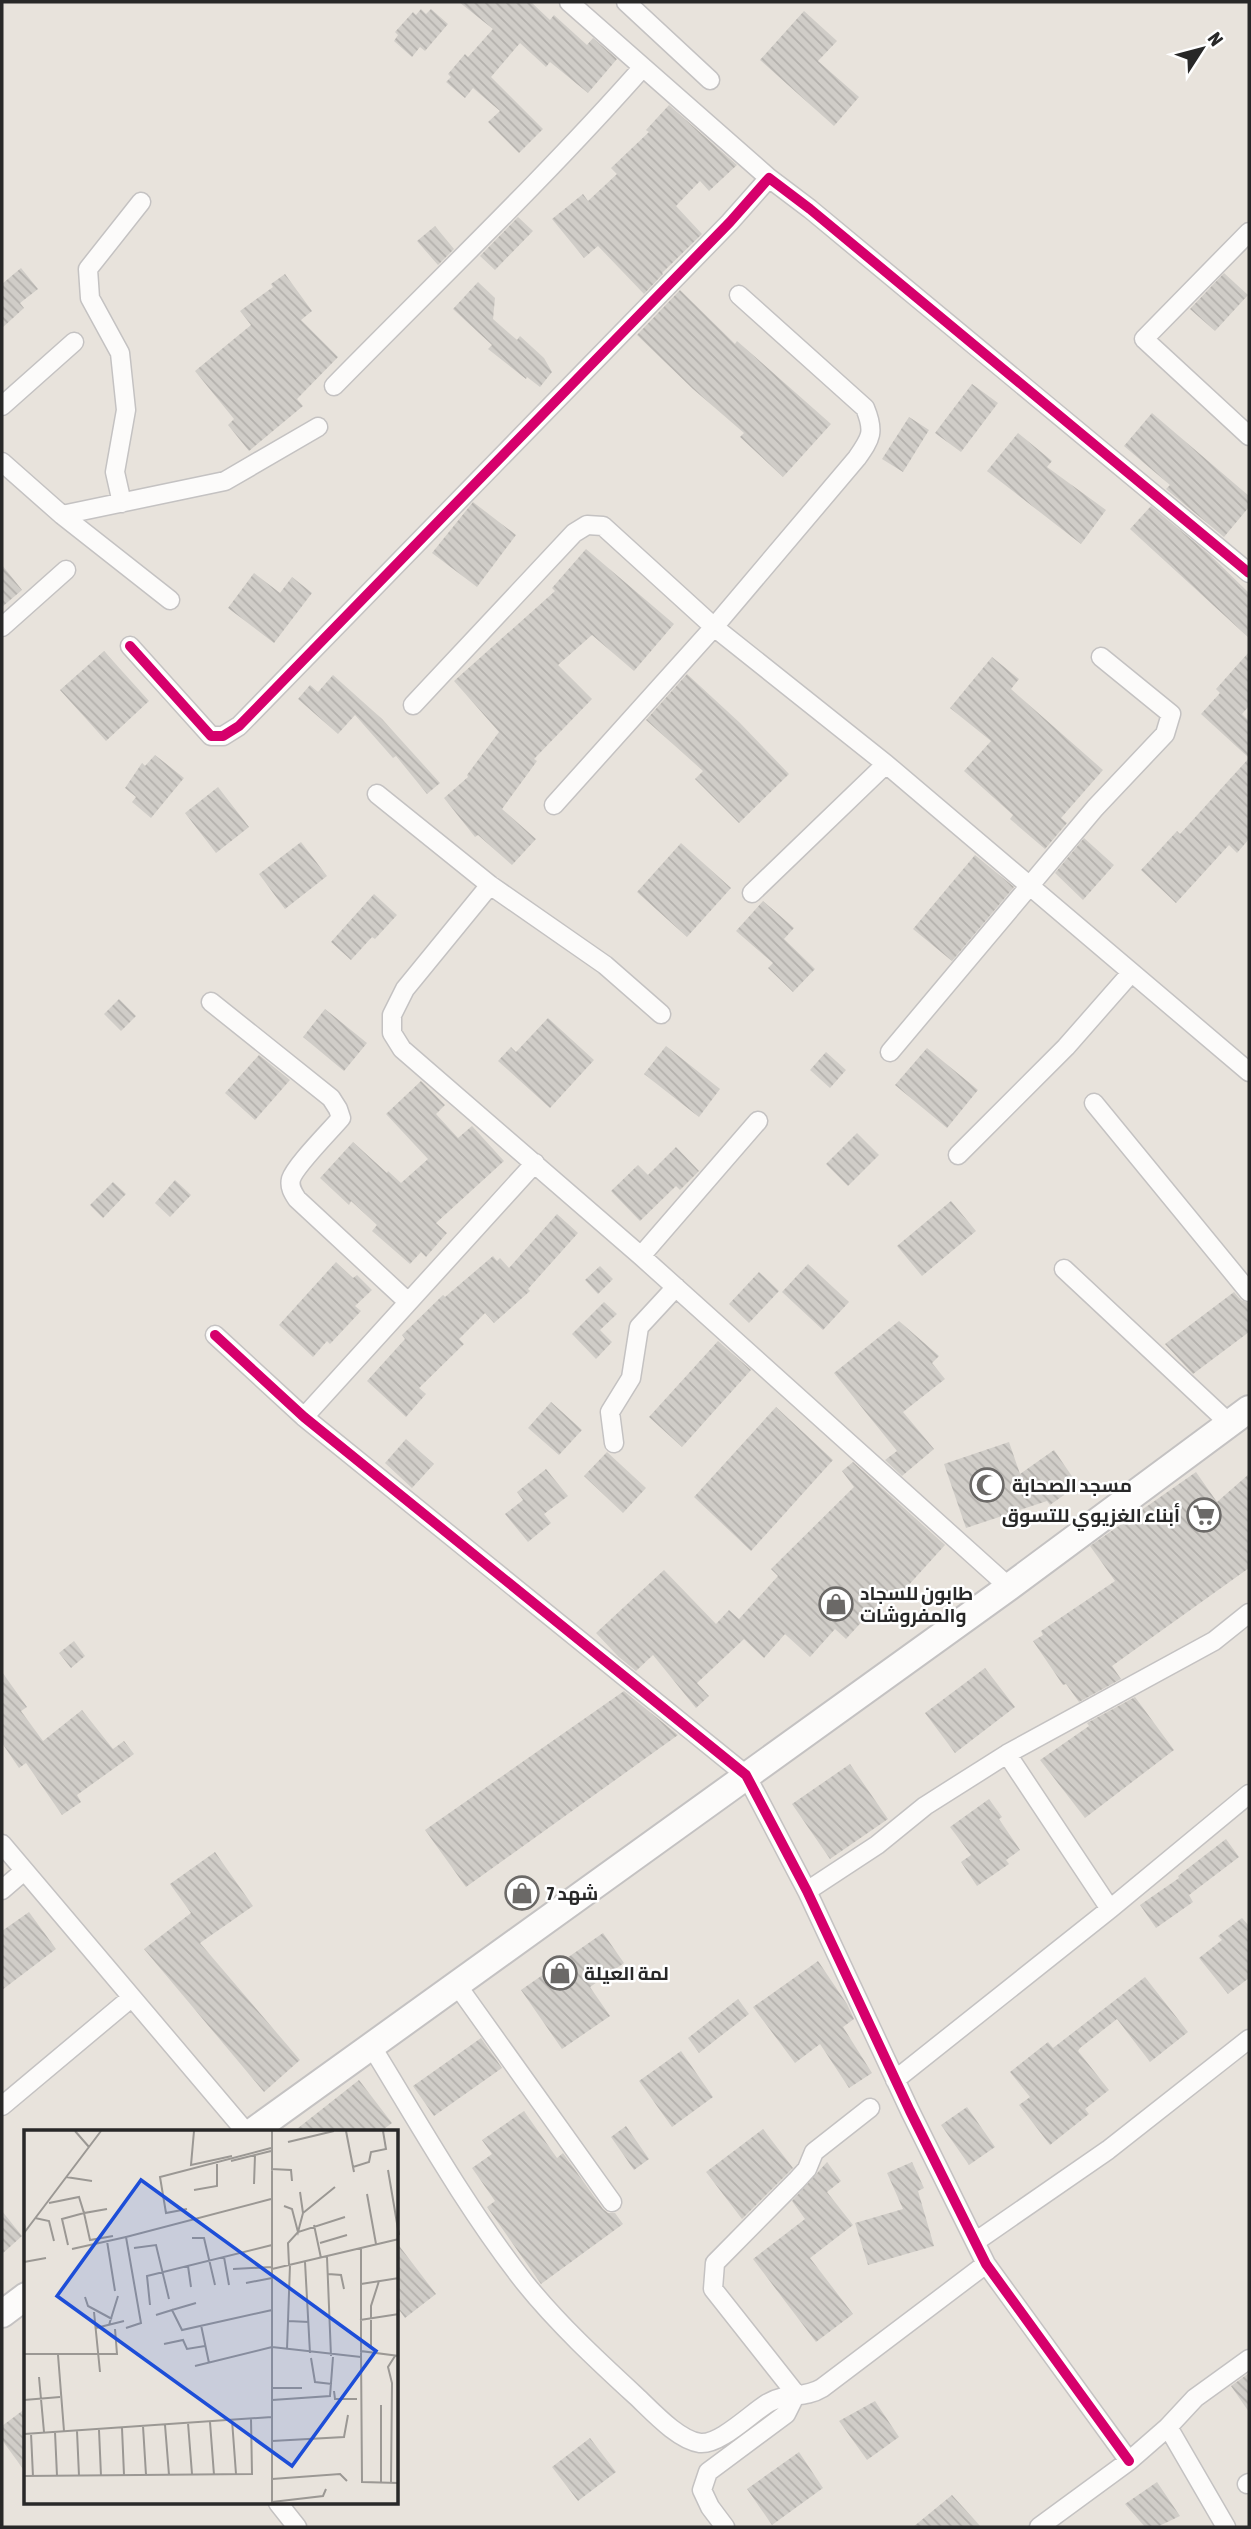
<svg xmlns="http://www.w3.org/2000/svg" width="1251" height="2529" font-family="'Asap Condensed',Cairo,sans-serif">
  <defs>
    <pattern id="building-back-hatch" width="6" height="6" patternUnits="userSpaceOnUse" patternTransform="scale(1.75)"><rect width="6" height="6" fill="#d0cdc8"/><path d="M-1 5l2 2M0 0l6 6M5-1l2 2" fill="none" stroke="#b3b0ac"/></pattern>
  </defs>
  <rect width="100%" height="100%" fill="#e8e3dc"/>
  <!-- building -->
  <path fill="url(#building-back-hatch)" d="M459 2H531L550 20 554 15 587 45 593 38 617 59 588 93 550 62 546 67 520 43 491 77 543 129 519 153 488 122 500 111 473 88 465 98 446 82 451 77 448 74 465 54 468 57 493 29Z
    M421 9 426 14 431 9 448 24 425 51 420 47 412 57 394 41 398 35 395 32 413 12 416 15Z
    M804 11 837 41 818 61 859 97 834 126 760 60Z
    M669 105 737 165 709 191 700 181 676 206 702 234 662 273 663 274 644 294 598 246 584 258 552 219 583 194 588 201 617 174 611 168 649 132 646 130Z
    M518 217 533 231 495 270 480 256Z
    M435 226 454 249 438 265 417 241Z
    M21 268 38 289 20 303 24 308 2 328V284Z
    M1224 273 1248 295 1215 331 1190 309Z
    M285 274 312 311 301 320 338 357 297 399 303 406 249 451 228 425 234 419 195 371 251 325 240 311 273 287 271 284Z
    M478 282 495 298 493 319 517 340 520 336 544 358 552 372 540 387 527 377 526 379 488 349 492 345 453 309Z
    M680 290 735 344 737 341 831 424 783 477 740 437 744 433 693 389 637 335Z
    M972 384 998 403 961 452 935 433Z
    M1152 413 1249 496V507L1224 537 1166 489 1170 485 1124 446Z
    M909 417 929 430 903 472 882 459Z
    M1018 433 1052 461 1047 467 1106 510 1081 544 987 471Z
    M473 502 516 535 477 587 432 553Z
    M1151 506 1209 554 1249 593V638L1130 529Z
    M586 549 674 624 634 671 592 635 558 665 592 699 534 759 537 761 502 809 536 839 512 865 478 835 475 837 444 798 468 777 467 775 499 732 454 681 555 591 552 588Z
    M2 565 22 590 2 607Z
    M254 573 280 593 292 577 312 593 274 643 228 608Z
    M104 651 149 701 106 741 60 690Z
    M1249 652V706L1242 714 1249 721V839L1237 853 1229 845 1176 903 1141 870 1177 831 1180 834 1249 758 1201 714 1220 693 1216 689Z
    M992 657 1019 679 1011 689 1103 770 1061 818 1067 823 1045 849 1010 819 1013 815 964 771 991 741 950 708Z
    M687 674 740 723 789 774 739 823 695 779 703 771 646 720Z
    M333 675 382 719 440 783 427 794 396 756 393 758 355 715 338 734 298 699 310 685 318 692Z
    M155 755 184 778 151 818 132 802 136 797 125 788 142 763 145 766Z
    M218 787 249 827 216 853 185 813Z
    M1084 838 1114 865 1083 900 1055 873Z
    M301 842 327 876 285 909 259 874Z
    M681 843 731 888 687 937 637 892Z
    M975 855 1014 887 952 961 913 929Z
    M374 894 397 915 375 939 372 937 351 960 331 942Z
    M763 901 794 928 784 939 815 969 793 992 768 968 773 963 736 931Z
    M119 999 136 1016 121 1031 104 1014Z
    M325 1009 367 1043 344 1071 303 1037Z
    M548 1018 594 1060 550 1108 498 1061 511 1047 516 1052Z
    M666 1046 720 1089 699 1117 644 1074Z
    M927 1048 978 1090 947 1128 895 1085Z
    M826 1052 846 1070 830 1088 810 1070Z
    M259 1055 290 1080 255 1120 225 1093Z
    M421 1081 445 1105 436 1114 458 1138 472 1126 504 1161 436 1223 447 1233 426 1257 421 1252 410 1264 372 1231 377 1225 351 1201 349 1205 320 1178 353 1142 387 1173 388 1171 401 1183 428 1159 386 1114Z
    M857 1133 879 1155 848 1186 826 1164Z
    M676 1147 699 1171 680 1190 676 1186 640 1221 611 1191 638 1165 648 1175Z
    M175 1180 191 1195 170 1217 155 1203Z
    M113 1182 126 1194 103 1218 90 1205Z
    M951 1201 976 1231 922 1276 897 1246Z
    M557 1214 578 1233 528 1289 530 1291 494 1323 485 1313 459 1339 464 1344 419 1388 426 1394 406 1417 367 1381 405 1339 402 1335 443 1295 445 1297 493 1256 497 1261 500 1258 509 1268Z
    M336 1262 353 1278 357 1275 372 1290 355 1306 361 1311 330 1344 327 1341 313 1357 279 1325Z
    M808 1264 849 1302 823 1330 782 1292Z
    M600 1266 613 1279 598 1294 585 1280Z
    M759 1272 779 1291 749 1323 729 1304Z
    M1234 1292 1241 1300 1249 1303V1332L1193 1374 1165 1344Z
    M604 1302 617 1314 600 1330 612 1342 596 1359 572 1334Z
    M899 1321 939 1356 932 1363 945 1379 903 1412 934 1449 902 1476 885 1460 897 1451 834 1373Z
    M718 1341 751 1370 682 1447 649 1417Z
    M551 1402 582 1430 559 1455 528 1428Z
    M776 1407 833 1460 751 1551 694 1497Z
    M406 1439 434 1464 412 1488 385 1463Z
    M1009 1442 1020 1474 1054 1450 1078 1485 1050 1505 1047 1501 966 1528 944 1464Z
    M607 1452 646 1488 623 1513 584 1476Z
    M853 1462 945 1545 896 1599 889 1592 846 1639 835 1629 810 1657 785 1634 764 1658 744 1639 697 1683 709 1696 696 1708 653 1655 636 1671 619 1657 596 1633 664 1570 716 1624 729 1610 739 1619 778 1576 771 1569 854 1487 842 1471Z
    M546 1469 568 1496 544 1514 551 1523 528 1542 505 1514 523 1500 517 1492Z
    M1196 1472 1217 1502 1249 1474V1568L1112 1666 1121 1679 1079 1702 1066 1684 1063 1685 1033 1641 1043 1635 1041 1631 1115 1581 1090 1546Z
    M74 1641 85 1656 71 1668 59 1653Z
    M985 1668 1015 1707 955 1753 925 1713Z
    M2 1672 27 1707 21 1711 43 1741 82 1710 113 1749 124 1741 134 1754 77 1795 81 1802 62 1815 26 1763 19 1768 2 1743Z
    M624 1691 678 1735 466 1887 425 1830Z
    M1135 1697 1174 1750 1085 1818 1040 1760 1089 1726 1087 1723Z
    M850 1764 888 1819 830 1859 792 1804Z
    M989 1799 1002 1817 999 1819 1020 1850 1006 1860 1009 1864 977 1886 961 1862 971 1855 950 1827Z
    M1226 1839 1239 1857 1189 1895 1193 1902 1156 1928 1140 1905 1179 1878 1178 1876Z
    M215 1852 253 1906 200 1943 300 2060 264 2092 144 1949 191 1913 170 1884Z
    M29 1912 56 1949 2 1990V1931Z
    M1242 1918 1249 1926V1978L1228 1994 1199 1958 1222 1940 1218 1936Z
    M603 1933 624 1963 590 1987 610 2016 562 2049 521 1990Z
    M818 1961 847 2004 854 2019 843 2027 872 2073 849 2088 820 2044 795 2063 753 2007Z
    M1145 1977 1188 2032 1150 2062 1117 2019 1080 2048 1078 2051 1109 2090 1085 2109 1089 2114 1050 2145 1019 2105 1030 2097 1010 2072 1048 2042 1053 2048Z
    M738 1999 749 2014 699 2053 688 2038Z
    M481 2038 502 2068 434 2116 413 2086Z
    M681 2051 713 2097 672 2127 639 2081Z
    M359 2080 392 2123 380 2132H293Z
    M967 2107 995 2147 969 2165 941 2125Z
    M524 2111 557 2158 563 2153 603 2209 608 2213H615L623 2224 541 2284 487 2207 495 2201 472 2168 492 2154 482 2140Z
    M626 2126 649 2159 634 2170 611 2137Z
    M763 2129 793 2168 742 2219 706 2172Z
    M827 2162 841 2181 827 2192 853 2225 810 2258 853 2314 816 2342 753 2259 805 2219 792 2201Z
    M912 2162 924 2188 918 2191 934 2246 868 2265 855 2223 903 2209 887 2173Z
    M2 2211 22 2236 2 2254Z
    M397 2243 436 2294 405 2318 397 2307Z
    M1249 2373V2412L1231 2386Z
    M875 2401 899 2437 867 2460 839 2421Z
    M26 2408V2473L2 2440V2426Z
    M590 2438 616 2472 578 2501 552 2467Z
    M799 2452 823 2488 772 2525 747 2489Z
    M1157 2482 1180 2516 1157 2527H1145L1125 2504Z
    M952 2495 981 2527H913Z"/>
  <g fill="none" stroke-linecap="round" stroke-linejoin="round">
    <defs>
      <path id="minor" d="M569 2 769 178
        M626 2 710 80
        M1249 232 1144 339 1249 436
        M334 386C438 280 545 178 643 67
        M2 406 74 342
        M2 462 62 515 170 600
        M122 503 115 472 126 410 120 353 90 298 88 269 141 202
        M62 515 225 481 318 427
        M2 627 66 570
        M130 646 211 736H223L239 726 730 222 769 178 810 209 1249 573
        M413 705 574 533 587 525 603 526 714 627 886 764 1249 1072
        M377 794 490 885 405 989 392 1015V1033L402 1049 641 1256 1009 1587
        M554 805 714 627 857 458C871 438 875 432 865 408L739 295
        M490 885 605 965 661 1014
        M752 893 886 764
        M211 1002 331 1098 338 1109 341 1118C330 1131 295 1166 291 1179 289 1187 293 1193 297 1199L407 1301
        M890 1052 1095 808 1165 734 1171 714 1101 657
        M1094 1103 1249 1292
        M958 1155 1066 1047 1131 973
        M641 1256 758 1121
        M1064 1269 1230 1424
        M215 1335 304 1417 746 1775 807 1891 910 2111 986 2264 1129 2461
        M304 1417 535 1163
        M614 1443 610 1412 631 1378 639 1327 676 1287
        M1007 1754 1110 1909
        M2 1844 246 2132
        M2 1890 24 1871
        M807 1891 877 1845 925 1806 1007 1754 1214 1641 1249 1613
        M457 1985 612 2202
        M372 2047C421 2127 467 2209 525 2283 558 2324 598 2361 636 2396 652 2411 678 2440 700 2443 720 2445 750 2414 768 2403 787 2392 804 2399 822 2388L986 2264
        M895 2080 1110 1909 1249 1794
        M2 2106 131 1998
        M975 2242 1108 2150 1249 2039
        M1247 2484 1249 2483
        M278 2503 297 2527
        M725 2527 710 2507 702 2490 708 2472 786 2414 796 2394 713 2289 715 2263 797 2180 807 2169 814 2152 870 2108
        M1039 2527 1129 2461 1168 2427
        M1226 2527 1168 2427 1195 2398 1249 2359"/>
      <path id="secondary" d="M252 2132 1009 1587 1249 1409
        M2 2314 26 2296"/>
    </defs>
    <!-- minor casing -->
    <use href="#minor" stroke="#c4c2c2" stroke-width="21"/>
    <!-- secondary casing -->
    <use href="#secondary" stroke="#c4c2c2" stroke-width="30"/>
    <!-- minor -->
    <use href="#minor" stroke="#fcfbfa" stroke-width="18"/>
    <!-- secondary -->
    <use href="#secondary" stroke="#fcfbfa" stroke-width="26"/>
    <defs>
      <path id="cycleway" d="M130 646 211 736H223L239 726 730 222 769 178 810 209 1249 573
        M215 1335 304 1417 746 1775 807 1891 910 2111 986 2264 1129 2461"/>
    </defs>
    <!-- cycleway casing -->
    <use href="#cycleway" stroke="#fff" stroke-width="15"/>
    <!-- cycleway -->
    <use href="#cycleway" stroke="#d6006c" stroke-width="10"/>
  </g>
  <!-- icons -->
  <defs>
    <symbol id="mosque-ring" viewBox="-11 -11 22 22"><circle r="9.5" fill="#fff" stroke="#6b6967" stroke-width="1.5"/><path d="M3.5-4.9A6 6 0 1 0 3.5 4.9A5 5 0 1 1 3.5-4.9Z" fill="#6b6967"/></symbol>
    <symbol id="supermarket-ring" viewBox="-11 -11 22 22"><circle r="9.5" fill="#fff" stroke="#6b6967" stroke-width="1.5"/><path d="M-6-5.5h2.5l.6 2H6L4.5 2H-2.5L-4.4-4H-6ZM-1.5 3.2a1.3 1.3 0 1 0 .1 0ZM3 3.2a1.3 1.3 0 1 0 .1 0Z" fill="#6b6967"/></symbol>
    <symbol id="shop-ring" viewBox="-11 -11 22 22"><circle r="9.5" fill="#fff" stroke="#6b6967" stroke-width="1.5"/><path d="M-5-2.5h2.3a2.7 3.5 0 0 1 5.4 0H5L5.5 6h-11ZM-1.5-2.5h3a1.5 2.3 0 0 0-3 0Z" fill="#6b6967"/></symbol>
  </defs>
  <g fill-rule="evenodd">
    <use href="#mosque-ring" x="968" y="1466" width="38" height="38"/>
    <use href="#supermarket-ring" x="1185" y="1496" width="38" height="38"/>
    <use href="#shop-ring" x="817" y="1585" width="38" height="38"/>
    <use href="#shop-ring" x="503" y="1874" width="38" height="38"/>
    <use href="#shop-ring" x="541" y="1954" width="38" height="38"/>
  </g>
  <g text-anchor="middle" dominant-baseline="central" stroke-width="5" stroke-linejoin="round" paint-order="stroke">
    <!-- poi labels -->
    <g font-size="19" font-weight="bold" fill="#282828" stroke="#fff" text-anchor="start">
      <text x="1012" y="1485">مسجد الصحابة</text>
      <text x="1180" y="1515" text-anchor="end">أبناء الغزيوي للتسوق</text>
      <text x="860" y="1593">طابون للسجاد<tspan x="860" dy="22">والمفروشات</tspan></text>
      <text x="546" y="1893">شهد 7</text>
      <text x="584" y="1973">لمة العيلة</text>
    </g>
  </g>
  <!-- overview -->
  <g transform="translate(24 2130)">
    <rect width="374" height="374" fill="#e8e3dc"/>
    <path fill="none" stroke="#9b9894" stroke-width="2" d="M51 1 65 17M170 1 167 35 208 26M322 1 330 42M264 12 310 1M207 31 247 21M329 37 345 32 347 22 362 19 359 1M247 39 267 40 268 51M364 40 375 105M42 47 68 51M230 54 231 25M170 60 193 56V34M276 62 279 83M343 64 352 114M25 73 55 67 60 83 83 79M260 76 268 79 274 102 279 83 311 57M163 79 142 83 136 47 247 18M11 88 25 91 30 111M290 95 297 128M0 103 77 1M168 108H180L191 155M83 111 91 161M296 113 323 105M44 115 38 89 60 83 66 110 89 106M110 118 132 115 145 169M337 118V221L375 226M48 119 102 107M200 127 205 155M303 127 307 226M0 132 22 128M281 132 286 223M265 135 264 113 274 102 321 87M164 136 167 157M209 139 248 137M248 139 375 109M304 144 317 145 320 159M222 153 248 148M337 154 375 148M61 167 64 176 88 189M126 175 123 146 248 115M148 180 172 173M70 182 76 242M132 185 148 180 158 200 248 180M336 190 375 184M264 191 285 192M85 195 94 166M177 195 185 233M72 198 100 191M102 198 117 193 102 107 247 69M140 214 159 210 163 219 181 216M347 218V176L355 151M263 219 266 135M337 221 338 352 375 353M0 224H93L91 199M34 225 40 301M287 228 291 252 308 254M171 236 248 217 337 227M15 247 20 302M248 258H278M310 261 311 269H333M0 270 36 267M248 270 306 266 309 227M357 275V353M208 290 212 344M186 292 190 345M164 293 168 344M141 295 145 345M119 296 122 345M98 298 100 345M75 300 77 346M53 301 55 346M31 302 33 346M7 303 9 347M0 304 248 287M248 311 320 307 324 285M0 346 228 344 227 289M248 349 316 344 323 351M367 353 368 253 364 237 371 226M248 372 299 366 302 359M248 374V1"/>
    <path fill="#1d4ed8" fill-opacity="0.15" stroke="#1d4ed8" stroke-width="3.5" d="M117 50 352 221 268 336 33 166Z"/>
    <rect width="374" height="374" fill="none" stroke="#282828" stroke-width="3.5"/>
  </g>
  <!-- border -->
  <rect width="1251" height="2529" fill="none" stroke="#282828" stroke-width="7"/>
  <!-- north arrow -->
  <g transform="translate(1202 49) rotate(54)" stroke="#ffffff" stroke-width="5" paint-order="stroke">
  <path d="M0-5L12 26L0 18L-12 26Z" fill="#282828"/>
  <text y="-10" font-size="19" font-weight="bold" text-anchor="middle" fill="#282828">N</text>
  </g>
</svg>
